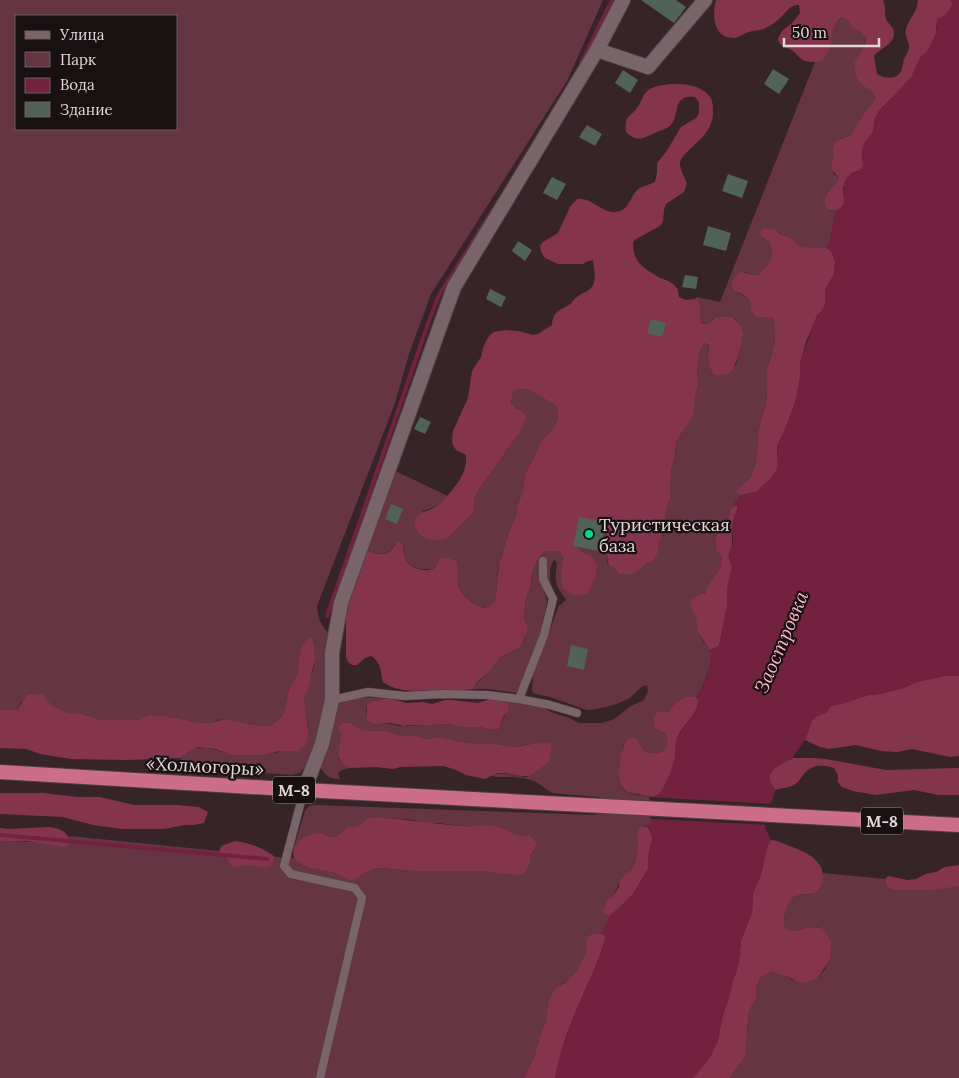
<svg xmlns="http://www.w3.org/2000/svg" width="959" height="1078" font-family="Lora,serif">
  <rect width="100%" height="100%" fill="#372429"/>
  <!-- green -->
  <path fill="#663543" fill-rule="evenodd" d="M0 0H603L567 81 431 294 409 354 395 403 317 606C318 620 321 625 331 636L327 693 320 729 309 759 305 767 300 773 292 775 179 767 181 758C198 743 203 747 223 752 234 755 271 756 281 751 289 746 300 735 308 729L304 699 314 667 315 651 300 658V666L297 675 289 689 283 715 277 721 270 726 255 725 225 719 218 720 210 723H202L165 716H147L139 720H102L78 713H69L52 706 21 702 17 710H0ZM16 16H176V129H16Z
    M842 17C850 21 848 22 853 27 856 30 860 31 863 33 871 40 855 64 855 74 856 83 872 89 876 97 872 106 864 113 859 121 855 126 854 132 850 136 837 139 833 141 833 156 833 161 833 167 833 173L839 178 838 182 826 195 829 210 836 211 830 240 827 248 807 247 798 245 791 238 782 235 778 231 762 237 769 241C770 245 772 249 772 253 771 260 765 270 760 275H755L745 272 733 289 746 297 751 303V311L756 317H772L775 324V342L767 370V394L766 403 759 428 756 462 751 477 738 490V494L741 495 730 510 726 523 719 529 716 538 720 553 722 556 720 568 710 582 707 591 704 593 695 596 691 599C691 609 695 610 696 618 698 625 698 630 701 637 703 642 707 645 710 650 714 659 708 671 705 680 702 686 701 692 696 697L684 698 678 701 672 709 667 712H658L654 726 656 729 666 734C666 738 668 743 667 747 663 755 647 755 641 748 640 746 639 743 638 740L624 744C622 756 615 780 624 790 627 793 635 795 639 795 645 796 649 794 653 800 653 809 656 828 643 827L638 839V846L635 862 631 870 619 884 613 896 607 900V915H611L602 934 593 933 586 944 585 955 577 970 568 980 561 984 548 1008V1014L540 1036 534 1057 524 1078H0V841C24 841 47 843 71 844L69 836 219 851 227 861 239 867 246 865H273L275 857 294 858 295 860 308 868 316 869 335 873 348 880 360 876 366 872 379 868 414 871H485L499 874 520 875 530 864V857L534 850 522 837 515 835 501 828 493 826H462L438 823H423L415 820 376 817 368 818 356 827H348L337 836 330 837 321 833 298 842 294 847 305 811 309 806 315 805 594 815 601 813 602 800 599 797 552 793 536 782 528 779 513 777H496L491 775C501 772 508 774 518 776 520 776 523 777 526 777 529 776 533 772 536 771 551 761 551 759 546 742L523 745 514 747 497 744H477L458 741 441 737 425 739 415 735 402 736 387 731 363 730 354 726 350 722 343 723 339 727C340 732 342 737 341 743 338 757 334 760 349 768L340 771 338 773 340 779C330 779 326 776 320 767L334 708 340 702 358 697 389 698 373 701 366 708V721C376 725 387 722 398 726L453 724 464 727H480L487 729 497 730 504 717 506 714V703L498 700 496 698 542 707 551 712 567 717 579 723H602L614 719 631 706 644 700 648 691 647 685C638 687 636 694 628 699 617 705 603 708 590 710H587L550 697 533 693 532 690 533 677 529 678 548 635 558 608 559 606 566 600C564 595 561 594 559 589 554 582 556 571 557 563L556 561 554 560C548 568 550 579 551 589L541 581 547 601 540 639 517 693 488 689H474L476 684 489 672 499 658 514 651 523 643 528 627 524 619V614L526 599 531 585 532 572 539 557 547 551H559L563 555 561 571 589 588 595 577 596 562C592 556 589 556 583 553 579 551 577 548 573 546L606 522 607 561 609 566 614 568 619 574H635L646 564 651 562 658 552V548L662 537 667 507 670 498 671 470 675 456 676 442 685 428 694 408 695 398 698 384 697 370 700 351 704 343 709 345 708 350 715 375 725 374 736 365 743 337V330L735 319H713L709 324H705L701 322 700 304 697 297 720 302 815 62H819L831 36 833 27Z
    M518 389 529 390 555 405 558 410V415L557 422 550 432 541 441 532 462 525 473 523 491 517 506V512L508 535 501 557 498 569 496 595 494 602 485 608C471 604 459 594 458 579L436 566C432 570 430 569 425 569 412 569 403 563 404 549L395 544C387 558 377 554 365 550L393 470 448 496C442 504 433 508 423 511L416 528C425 541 434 542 448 538L457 527 467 519 478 491 509 447 511 442 515 439 518 408 513 407 511 403 513 392Z
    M823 873 885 879 886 885 949 887 959 886V1078H730L742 1061 745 1052 748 1020 749 1011 756 998V989L758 983 760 978 771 972 786 976 792 980 806 983 817 979 825 969 830 959 831 941 818 927C814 927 809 927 805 928 797 931 792 933 784 927 784 917 785 898 798 895 801 894 806 895 810 894 821 893 823 883 823 873Z"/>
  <!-- forest -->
  <path fill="#85344e" d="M716 0H883C886 6 884 13 886 19 888 24 894 27 894 33 895 44 879 49 874 56L877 74C884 79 897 80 901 71 903 67 903 63 904 59 906 55 908 52 909 48 910 41 904 37 906 29 909 19 918 11 918 0H950L953 3 950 10 936 26V33L930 47 926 53 920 58 911 78 879 111 875 118 873 132 864 144 862 151 863 165 861 170 852 173 843 187 844 202 843 206 836 211C835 211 830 210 828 209 822 205 825 195 829 191 833 186 837 184 839 178 835 173 831 171 832 164 832 158 834 161 833 155 832 141 838 139 850 136 854 131 855 126 859 121 864 113 872 105 876 97 871 88 857 85 855 74 855 71 855 65 855 62 857 55 872 42 863 34 861 31 856 30 853 28 848 22 850 21 842 17 824 31 838 52 819 62 814 62 807 62 803 60 799 58 797 54 793 51 787 47 780 48 778 39L782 31 792 23 800 13 799 5C789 5 787 12 780 18 776 22 770 26 764 29 759 31 754 30 749 32 744 33 740 37 735 38 713 39 712 15 716 0Z
    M672 84C686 84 701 85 710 97 713 102 713 106 713 112 713 131 699 140 687 152 684 155 681 158 680 162 679 168 685 178 687 183L684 192 666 204 664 210 663 222 660 226 636 239 633 242C633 259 639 265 652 273 656 275 659 278 663 279 668 281 672 282 676 287 679 290 678 293 679 297L686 300 695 299 697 297 700 304 701 323 705 324H709C716 315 721 317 731 317 736 320 742 326 743 332 744 339 736 368 730 372 726 375 720 375 715 375 707 367 708 356 709 345L704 343 700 351 697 370 698 384 695 398 694 413 689 422 676 442 675 456 671 470 670 498 667 507 662 537 658 548V552L655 558 651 562 646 564 635 574H619L614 568 609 566C605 553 608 538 605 525L600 551 576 547C578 548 580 551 582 552 586 555 590 554 593 558 602 568 593 583 587 593 576 597 569 595 562 587L561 571 563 556 559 551H547L539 557 532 572 531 585 526 599 524 614V619L528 627 527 632 524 638 523 643 519 648 499 658 489 672 476 683 474 689C468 689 461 691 454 691 448 691 441 689 434 690 417 691 398 693 383 682 380 671 382 663 371 656L365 658 357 665H352L348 662 346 657V609L365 550C373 553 383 557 390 551 394 548 394 544 399 542L403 544C404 549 403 555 406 560 409 568 426 573 434 568 437 566 439 562 441 558 447 557 451 559 457 562 458 568 457 575 458 582 460 595 473 605 485 608L494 602 496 595 499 564 508 535 517 512V506L523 491 525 473 532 462 541 441 550 432 557 422 558 415V410L555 405 529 390 518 389 513 392 511 403C514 408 521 410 526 415 524 423 522 430 517 436 514 441 511 442 509 447L478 491 475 497 473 511 470 516 454 531 448 538C437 542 424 542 417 530 415 526 414 523 416 519 420 511 429 511 435 507 444 502 446 497 452 490 461 479 467 470 466 455L456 450 453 445 452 440 453 431 468 398 472 371 481 357 483 348 487 339 490 335 494 332 506 330 519 331 533 335 538 334 552 325C553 312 558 311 569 305 572 303 574 299 577 297 581 293 588 292 591 288 597 282 594 268 593 260L588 261 583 264H558L545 258 541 252 540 246 543 242 558 233 570 207 577 199C593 197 604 217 620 211 629 208 631 196 637 190 642 186 649 185 655 182L657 173V163L666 152 681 127 696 118 699 113V102L695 97C671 94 681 115 670 126 665 130 660 130 655 133 643 138 638 143 626 132 624 115 629 119 637 108 640 104 641 100 643 97 648 86 661 85 672 84Z
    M765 228 774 229 782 235 791 238 798 245 807 247 827 248 832 252 835 261V265L834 274 825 291V305L821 312 817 316 806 342 802 357 800 363V377L796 400 785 430 777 447 778 465 777 470 771 478 760 488 757 492 741 495 737 494V490L751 477 756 462 759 428 766 403 767 394V370L775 342V324L772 317H756L751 311V303C748 299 746 296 742 294 739 292 736 292 734 290 728 283 735 275 741 272L755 275H759C764 270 771 261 772 253 772 249 770 245 769 241L762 237 760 234 761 230Z
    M734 505 737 506C738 513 734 516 733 522 731 529 732 535 732 542 732 552 725 554 732 565L727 607 719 646 710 650 698 632 696 618 691 606V599L695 596 705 593 710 582 720 568 722 556 717 551 716 548V538L719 529 726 523 730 510Z
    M311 637 314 644 315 659 309 685 304 699 308 729V737L305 745 298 751H280L264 755H232L215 749 198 747 187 753 181 758 127 760 71 759 40 754 26 749 0 748V710H17L27 695 42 694 52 706 62 710 69 713H78L102 720H139L147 716H165L202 723H210L225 719 255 725 270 726 277 721 283 715 289 689 297 675 301 650 305 642Z
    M943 676H959V756L950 757 912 749 897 752 881 751 856 745 829 749 820 747 805 740 812 720 817 716 826 713 831 706 844 703 869 695 880 694 903 688 917 682Z
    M686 697H696L699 700C696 718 684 722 678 736 675 743 676 749 675 756 675 764 665 789 659 794 656 796 654 796 652 797 644 794 636 795 628 792 613 786 620 753 626 741L631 738H636C639 741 640 746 642 749 648 755 663 755 667 746 668 743 666 738 666 734L656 729 654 726V716L658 712H667L669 711 678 701Z
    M389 698 397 700 406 703 424 702 432 704 445 700H452L478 703 490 699 498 700 507 703 509 705C508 715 505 713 502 719 500 724 501 726 497 730L487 729 480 727H464L449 724 432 725H407L404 726 391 723 376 724 366 721 367 705 373 701Z
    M350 722 354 726 363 730 387 731 402 736 415 735 425 739 441 737 458 741 477 744H497L514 747 543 742 550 743 552 746 549 761 547 764 529 776H520L505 773H497L485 779 466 775 456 770 444 766 401 767 393 769 376 767 349 768 341 763 338 756 341 737V734L338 729 339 726 343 723Z
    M793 758H811L826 759 886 770 959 768V795H938L914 790 875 795 853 791 842 787 838 782V775L834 768C824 765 813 764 805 773 801 777 799 782 794 785 789 788 781 788 775 790 760 772 779 765 793 758Z
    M0 793H43L78 797H100L134 805H177L199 807 208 812 204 823 194 825H184L164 829H122L93 825 63 817 0 814Z
    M376 817C405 819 433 824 462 826 472 827 483 825 493 826 509 827 512 839 530 835L537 843 530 857V864L526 871 520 875 499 874 485 871H414L379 868 366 872 354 880H348L335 873 316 869 308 868 295 860 293 854 294 847 298 842 304 837 315 833H321L330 837 337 836 348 827H356L368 818Z
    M48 827C60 828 68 831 71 844L65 847 27 841H0V828L9 829Z
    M640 827H648L652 836V840L649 852 648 869 633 894 624 903 611 915H607L604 913V910L607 900 613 896 619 887 620 880 631 870 635 862 638 846 637 833Z
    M771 840C780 841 784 844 792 847 806 852 823 860 823 877 823 881 823 885 820 888 815 896 808 893 799 895 786 897 784 916 784 927 792 933 797 931 805 928 811 927 818 927 823 929L831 941V949L830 959 827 964 817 979 806 983H800L786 976 771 972 760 978 758 983 756 989V998L749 1011 748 1020 745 1056 742 1061 730 1078H692L704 1065 709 1058 718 1040 722 1018 730 994 733 979 736 973 739 960 741 940 752 912 753 893 761 874 767 847Z
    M235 841C250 843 264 848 275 857L273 865 266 867 246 865 239 867 232 866 219 851 221 846Z
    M959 865V886L932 890H893L886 885 885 879 888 876 908 880 916 879 926 874 936 872 945 867Z
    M593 933 602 934 606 936C598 967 581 996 570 1026 563 1043 559 1060 555 1078H524L534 1057 540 1036 546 1020 549 1001 555 989 568 980 577 970 585 955 587 938Z"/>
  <!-- water -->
  <path fill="#72223e" d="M950 0H959V676H943L917 682 903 688 880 694 869 695 844 703 831 706 826 713 817 716 812 720 805 740 796 752 793 758C779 765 760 772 775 790L773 799 769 804 765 827 771 840 767 847 761 874 753 893 752 912 741 940 739 960 736 973 733 979 730 994 722 1018 718 1040 712 1054 704 1065 692 1078H555C559 1060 563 1043 570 1026 581 996 598 967 606 936L602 933 611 915 624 903 633 894 648 869 649 852 652 840V836L648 827C654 820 653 809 653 800L652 797C654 796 656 796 659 794 664 789 675 763 675 756 676 749 675 743 678 737 684 722 696 718 699 700L696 697C704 689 713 661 710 650L719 646 727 607V588L732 565 728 557 733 542 732 524 737 510V506L734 505 741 495 757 492 760 488 771 478 777 470 778 465 777 447 785 430 796 400 800 377V363L802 357 815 320 825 305V291L834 274 835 261 832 252 827 248 830 240 836 211 843 206 844 202V183L848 176 861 170 863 165 862 151 864 144 873 132 875 118 879 111 911 78 920 57 926 53 930 47 936 33 937 19C946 16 949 11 953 3Z"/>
  <!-- pier -->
  <path fill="#372429" d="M649 797 773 804 768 825 650 819 651 803Z"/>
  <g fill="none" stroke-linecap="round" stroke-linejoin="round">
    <!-- stream -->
    <path stroke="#72223e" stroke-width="4" d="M581 63 612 0
      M327 616 429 321 439 295 499 200
      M0 835 267 859"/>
  </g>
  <!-- building -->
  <path fill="#516358" d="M641 0H676L686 7 674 23Z
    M773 69 789 79 779 94 764 84Z
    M623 70 638 80 630 93 615 83Z
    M587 125 602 134 595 146 579 137Z
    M728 174 748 181 742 198 722 191Z
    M552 177 566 184 557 200 543 193Z
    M708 226 731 233 726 251 703 245Z
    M518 241 532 250 525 261 512 251Z
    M685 275 698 277 696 289 682 287Z
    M490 289 506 297 501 307 486 299Z
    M651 319 666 323 662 337 647 333Z
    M420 417 431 422 425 434 414 429Z
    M391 504 403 509 397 524 385 519Z
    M579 517 606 522 600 551 573 546Z
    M571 645 588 649 584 670 567 666Z"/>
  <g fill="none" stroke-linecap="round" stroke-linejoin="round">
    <defs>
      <path id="service" d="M519 699 544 635 553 599 543 579V561
        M332 700 368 692 405 696 443 694 487 695 519 699 550 705 577 713
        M304 790 284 866 291 874 355 888 362 898 320 1078"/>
      <path id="minor" d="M597 50 648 67 705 0
        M304 790 322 744 332 700V653L341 603 454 287 597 50 623 0"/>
      <path id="trunk" d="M0 772 304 790 959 825"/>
    </defs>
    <!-- service casing -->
    <use href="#service" stroke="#514146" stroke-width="9"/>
    <!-- minor casing -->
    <use href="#minor" stroke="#514146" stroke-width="16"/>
    <!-- trunk casing -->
    <use href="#trunk" stroke="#514146" stroke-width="16"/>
    <!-- service -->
    <use href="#service" stroke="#796469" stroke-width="8"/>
    <!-- minor -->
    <use href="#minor" stroke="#796469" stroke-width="14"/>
    <!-- trunk -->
    <use href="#trunk" stroke="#cc6e89" stroke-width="14"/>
  </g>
  <!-- markers -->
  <circle fill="#02d98b" stroke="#191012" stroke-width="2" cx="589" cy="534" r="5"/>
  <g text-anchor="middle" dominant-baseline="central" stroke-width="4.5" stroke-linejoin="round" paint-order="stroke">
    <!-- shield labels -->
    <g fill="#191012" stroke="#a69b9d" stroke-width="1">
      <rect x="273" y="776.5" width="42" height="27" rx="4"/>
      <rect x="861" y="807.5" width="42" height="27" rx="4"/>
    </g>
    <g font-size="16" font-weight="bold" fill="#e3d6d9">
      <text x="294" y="790">М-8</text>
      <text x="882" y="821">М-8</text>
    </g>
    <!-- poi labels -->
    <g font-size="18" fill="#e3d6d9" stroke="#191012" text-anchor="start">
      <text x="599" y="524">Туристическая<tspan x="599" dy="21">база</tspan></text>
    </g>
    <!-- street labels -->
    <g font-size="18" fill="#e3d6d9" stroke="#191012">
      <text transform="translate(205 766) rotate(3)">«Холмогоры»</text>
    </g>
    <!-- water labels -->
    <g font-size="19" font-style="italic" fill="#feb5c8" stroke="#191012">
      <text transform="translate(781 642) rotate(-67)">Заостровка</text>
    </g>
  </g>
  <!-- legend -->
  <rect x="15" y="15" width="162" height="115" fill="#191012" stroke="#6a5f62"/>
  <rect x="25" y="31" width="25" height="8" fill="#796469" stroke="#6a5f62"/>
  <text x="60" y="40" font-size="15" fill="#e3d6d9">Улица</text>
  <rect x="25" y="52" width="25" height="15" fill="#663543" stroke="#6a5f62"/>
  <text x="60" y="65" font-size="15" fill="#e3d6d9">Парк</text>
  <rect x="25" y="78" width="25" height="15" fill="#72223e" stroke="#6a5f62"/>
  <text x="60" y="90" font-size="15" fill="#e3d6d9">Вода</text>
  <rect x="25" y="102" width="25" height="15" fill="#516358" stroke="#6a5f62"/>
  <text x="60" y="115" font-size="15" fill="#e3d6d9">Здание</text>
  <!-- scale -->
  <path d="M784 38v8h95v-8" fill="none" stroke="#e3d6d9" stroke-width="2.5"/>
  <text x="792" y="38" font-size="15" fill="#e3d6d9" stroke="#191012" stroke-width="4" paint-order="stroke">50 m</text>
</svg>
